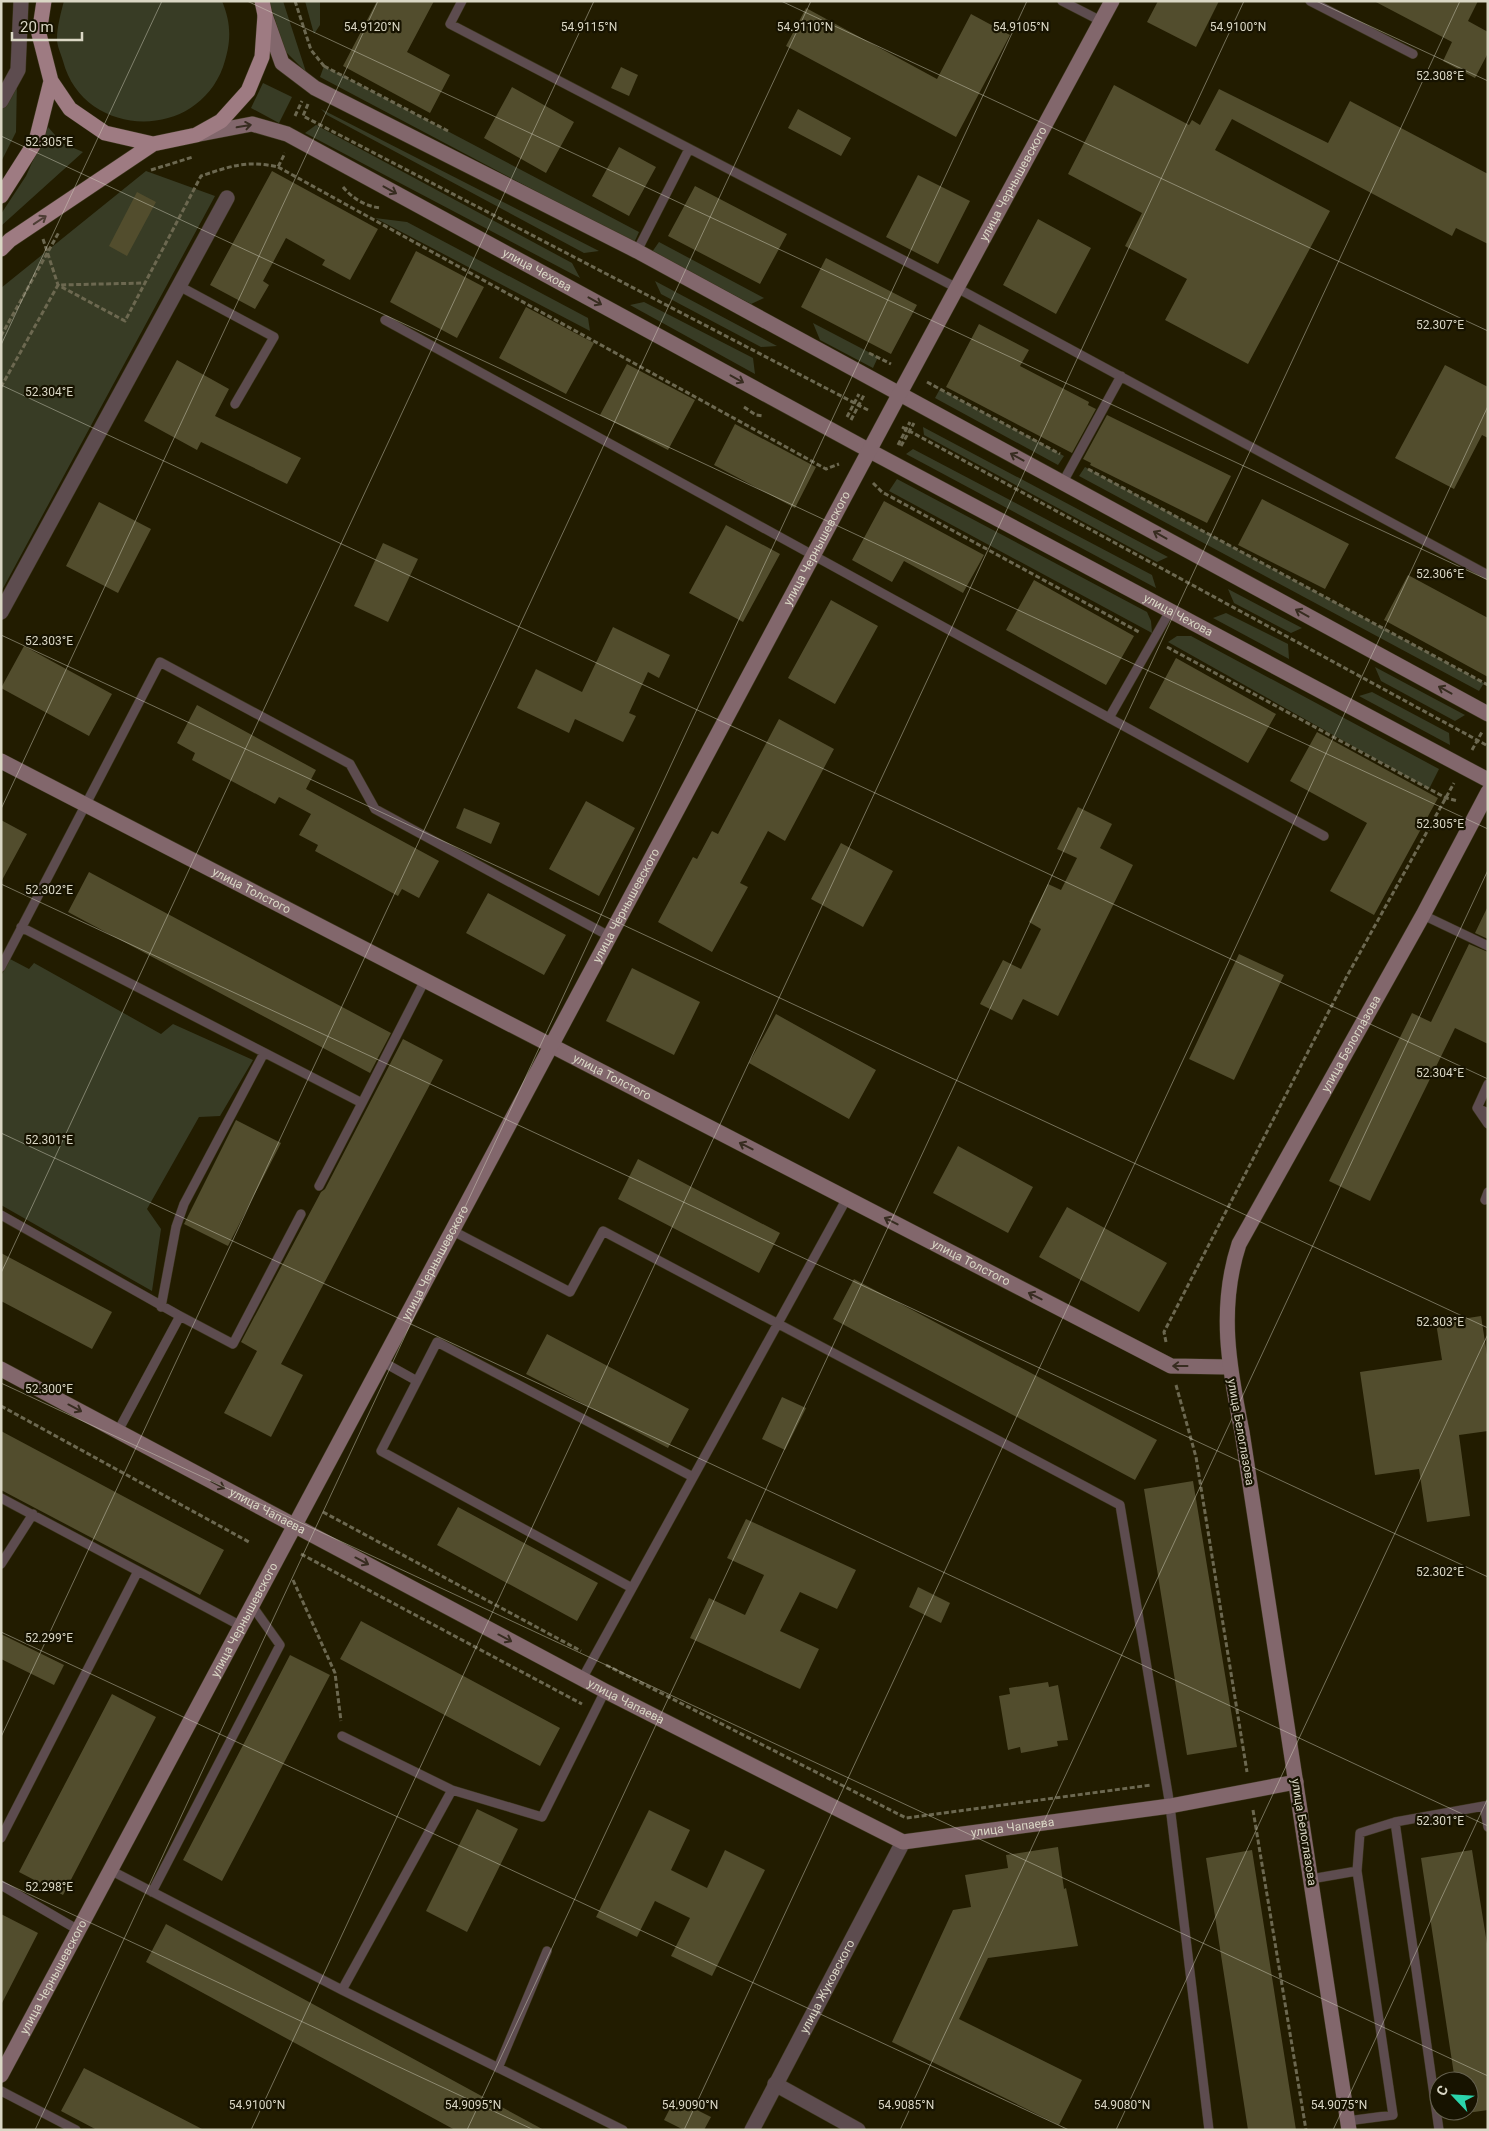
<svg xmlns="http://www.w3.org/2000/svg" width="1489" height="2131" font-family="Roboto,sans-serif">
  <rect width="100%" height="100%" fill="#221c00"/>
  <!-- green -->
  <path fill="#383c25" d="M64 1H222C232 25 231 43 223 67 195 143 83 138 63 61 61 54 57 46 57 39 57 27 61 12 64 1Z
    M269 1H283L306 72 285 51Z
    M305 1H320V25L314 34Z
    M324 66 639 232 634 243 320 77Z
    M17 79 16 132 1 162V110Z
    M263 83 292 97 279 123 251 108Z
    M321 109 599 251 584 253 327 115Z
    M316 125 572 263 580 278 305 133Z
    M48 127 62 143 83 152 1 226V214L26 176Z
    M146 171 215 196 1 592V288Z
    M375 218 407 222 588 318 590 331Z
    M659 242 764 298 751 304 652 252Z
    M655 281 777 346 761 347 661 294Z
    M644 302 753 358 755 374 630 305Z
    M813 323 878 357 873 368 820 340Z
    M940 389 1064 456 1058 465 935 398Z
    M923 427 1168 557 1157 562 924 435Z
    M913 449 1152 575 1156 588 906 454Z
    M1085 467 1484 683 1479 691 1079 476Z
    M897 479 1147 612 1151 621 1152 633 889 491Z
    M1228 589 1302 628 1291 633 1234 603Z
    M1226 613 1288 644 1289 659 1213 618Z
    M1177 636H1191L1439 769 1429 789 1168 642Z
    M1375 667 1465 715 1455 721 1381 681Z
    M1372 692 1449 733 1450 745 1359 696Z
    M10 959 29 969 34 963 161 1034 173 1024 253 1060 220 1116 199 1117 147 1209 161 1229 152 1291 1 1205V976Z"/>
  <!-- building -->
  <path fill="#524d2d" d="M377 1H434L407 52 450 75 430 113 343 66Z
    M1158 1H1219L1196 47 1147 22Z
    M1374 1H1478L1468 21 1488 32V53L1475 78 1443 61 1452 42Z
    M806 8 937 79 971 14 1010 35 956 137 786 46Z
    M621 67 638 75 629 96 611 88Z
    M1114 85 1189 125 1192 120 1200 125 1219 89 1328 143 1350 101 1488 174V244L1456 228 1452 236 1232 119 1215 150 1330 211 1248 364 1165 320 1187 279 1125 246 1142 213 1068 174Z
    M512 87 574 122 546 173 484 138Z
    M798 109 851 138 841 156 788 128Z
    M619 147 656 167 629 216 592 196Z
    M272 171 378 229 350 280 322 265 325 260 286 238 263 281 269 285 255 309 210 285Z
    M918 175 970 201 938 264 886 237Z
    M695 186 787 234 760 284 668 236Z
    M137 192 156 202 127 256 109 246Z
    M1038 219 1091 248 1056 314 1003 285Z
    M416 251 484 287 457 338 390 302Z
    M826 258 917 305 891 354 801 307Z
    M526 307 594 343 566 394 499 358Z
    M979 324 1029 350 1020 366 1089 402 1088 405 1096 409 1072 453 946 387Z
    M177 360 229 389 215 416 301 458 287 484 201 442 197 450 144 421Z
    M627 364 695 400 668 450 600 415Z
    M1445 365 1488 387V438L1482 435 1454 489 1395 458Z
    M1107 415 1231 476 1207 523 1090 465 1091 463 1083 459Z
    M735 424 816 467 795 508 714 465Z
    M1262 499 1349 544 1325 589 1238 545Z
    M884 501 984 555 963 593 904 561 892 582 852 560Z
    M99 502 151 529 118 593 66 566Z
    M726 525 780 554 743 622 689 593Z
    M383 543 418 559 388 622 354 606Z
    M1408 575 1488 618V677L1384 620Z
    M1034 580 1134 636 1106 685 1006 630Z
    M831 600 878 626 835 704 788 678Z
    M613 627 670 655 659 678 648 672 629 713 636 716 623 742 575 719 569 733 517 708 536 669 582 692Z
    M24 646 112 694 89 736 1 688Z
    M1176 658 1276 714 1248 763 1149 708Z
    M197 705 316 770 306 789 439 861 419 898 402 889 398 896 315 851 318 845 299 835 311 814 279 797 275 804 192 760 195 753 177 743Z
    M779 719 834 749 785 841 768 831 740 883 748 887 712 952 658 922 693 857 697 859 712 831 718 834Z
    M1317 732 1438 798 1374 915 1330 891 1367 823 1290 781Z
    M586 801 635 828 599 896 549 869Z
    M1078 807 1112 824 1100 848 1133 865 1058 1016 1023 999 1012 1020 980 1004 1003 960 1021 969 1041 929 1029 922 1048 884 1061 890 1077 858 1057 849Z
    M464 808 500 823 491 844 456 828Z
    M1 820 27 834 1 882Z
    M841 843 893 871 863 927 811 899Z
    M89 872 391 1033 370 1073 68 912Z
    M488 893 566 935 544 975 466 933Z
    M1488 906V939L1475 933Z
    M1469 944 1488 952V1044L1455 1028 1370 1201 1329 1181 1412 1013 1431 1022Z
    M1239 954 1284 975 1234 1080 1189 1059Z
    M632 968 700 1002 674 1055 606 1021Z
    M776 1014 876 1070 849 1119 749 1063Z
    M403 1039 443 1060 281 1364 303 1375 271 1437 224 1413 257 1351 241 1342 321 1192 325 1189Z
    M236 1120 281 1143 228 1246 184 1224Z
    M958 1146 1033 1187 1008 1233 933 1193Z
    M638 1159 780 1233 759 1273 618 1199Z
    M1067 1207 1167 1263 1139 1312 1039 1257Z
    M1 1253 112 1312 92 1349 1 1301Z
    M854 1279 1157 1440 1135 1480 833 1319Z
    M1481 1316 1488 1361V1431L1459 1435 1470 1516 1427 1522 1419 1469 1375 1475 1360 1372 1442 1360 1436 1323Z
    M547 1334 689 1409 668 1448 526 1374Z
    M782 1397 806 1408 785 1450 762 1439Z
    M1 1431 224 1550 200 1595 1 1490Z
    M1193 1481 1237 1747 1187 1755 1144 1489Z
    M458 1507 598 1583 577 1621 437 1545Z
    M746 1519 856 1570 837 1609 800 1592 780 1631 819 1649 800 1689 690 1638 709 1598 745 1615 764 1575 727 1558Z
    M918 1587 950 1603 941 1623 909 1607Z
    M361 1621 560 1728 540 1766 340 1659Z
    M1 1634 64 1665 54 1685 1 1659Z
    M290 1655 330 1675 222 1881 183 1860Z
    M1048 1682 1049 1687 1058 1685 1068 1740 1057 1741 1058 1746 1021 1753 1020 1747 1008 1750 999 1696 1010 1694 1009 1688Z
    M112 1694 156 1717 63 1895 19 1872Z
    M477 1809 518 1829 467 1932 426 1911Z
    M649 1810 690 1830 671 1870 707 1888 725 1850 765 1870 712 1976 671 1956 690 1918 655 1901 637 1937 596 1917Z
    M1058 1847 1064 1889 1066 1888 1078 1946 988 1958 959 2019 1082 2080 1059 2125 892 2042 953 1910 971 1907 965 1875 1008 1868 1006 1855Z
    M1252 1850 1296 2130H1248L1206 1858Z
    M1472 1850 1488 1950V2110L1460 2114 1459 2111H1469V2081H1455L1421 1858Z
    M1 1914 38 1933 1 2005Z
    M166 1924 544 2130H455L146 1962Z
    M84 2068 204 2130H97L61 2111Z
    M675 2099 711 2117 704 2130H684L664 2120Z"/>
  <g fill="none" stroke-linecap="round" stroke-linejoin="round">
    <defs>
      <path id="lane" d="M462 1 450 24 957 288 1488 575
        M1062 1 1101 21
        M1310 1 1413 54
        M637 251 689 149
        M179 286 274 337 235 404
        M385 320 1324 836
        M1063 482 1121 376
        M1109 718 1170 611
        M1423 915 1488 946
        M21 927 362 1103 425 980
        M1 967 160 662 350 764 375 809 609 936
        M1488 1084 1477 1108 1488 1113
        M1477 1108 1488 1124
        M319 1186 362 1103
        M1485 1200 1488 1192
        M1 1215 180 1316 118 1431
        M453 1231 570 1292 603 1231 1120 1505 1170 1806 1209 2130
        M161 1307 176 1227 184 1204 264 1053
        M180 1316 233 1344 301 1214
        M383 1362 417 1381 381 1451 632 1588
        M417 1381 437 1342 693 1477
        M1 1498 138 1571 1 1838
        M1 1564 33 1514
        M138 1571 241 1626
        M582 1679 847 1198
        M342 1736 452 1790
        M1488 1805 1484 1806 1488 1827
        M1395 1822 1439 2130
        M110 1870 342 1990 623 2130
        M1311 1879 1357 1871 1360 1833 1395 1822 1484 1806
        M1 1885 80 1931
        M152 1892 280 1645 253 1607
        M342 1990 452 1790 542 1817 605 1691
        M498 2068 547 1951
        M1 2091 76 2130
        M1347 2121 1393 2115 1357 1871"/>
      <g id="street">
        <path d="M1 101 18 70 21 1"/>
        <path d="M1 612 227 198"/>
        <path d="M775 2084 858 2130"/>
        <path id="s1" d="M752 2130 903 1842"/>
      </g>
      <g id="secondary">
        <path d="M265 15 282 63 315 88 637 251 1488 714"/>
        <path id="s2" d="M200 134 252 124 287 134 870 451 1488 780"/>
        <path id="s3" d="M1 761 1171 1366 1229 1367"/>
        <path id="s4" d="M1 1369 605 1691 903 1842 1170 1806 1296 1782"/>
        <path id="s5" d="M1 2075 900 393 1112 1"/>
        <path id="s6" d="M1349 2130 1242 1432C1229 1368 1218 1308 1239 1244L1423 915 1488 792"/>
      </g>
      <path id="primary" d="M44 1 39 34 51 81 70 109 105 133 153 144 196 135 221 121 248 91 262 57 265 15 262 1
        M1 196 36 141 51 81
        M1 249 10 240 153 144"/>
    </defs>
    <!-- lane casing -->
    <use href="#lane" stroke="#3c361c" stroke-width="10"/>
    <!-- street casing -->
    <use href="#street" stroke="#3c361c" stroke-width="16"/>
    <!-- secondary casing -->
    <use href="#secondary" stroke="#3c361c" stroke-width="16"/>
    <!-- primary casing -->
    <use href="#primary" stroke="#3c361c" stroke-width="16"/>
    <!-- path -->
    <path stroke="#6c6850" stroke-width="3" stroke-dasharray="5 2.5" stroke-linecap="butt" d="M295 1 311 50 324 66
      M324 66 448 131
      M308 104 303 116 868 410
      M295 116 302 101
      M278 167 826 469 839 464
      M151 170 193 157
      M343 187C352 198 365 206 380 208
      M43 239 58 285 125 321 201 176C231 166 247 160 278 167L285 153
      M1 336 59 232
      M869 353 891 364
      M927 382 1060 454
      M1 387 58 285 145 283
      M744 407 756 415 763 416
      M847 417 859 394
      M851 420 864 395
      M902 427 1488 746
      M898 445 910 422
      M901 446 914 423
      M1088 469 1488 685
      M873 483 882 492 1139 632
      M1167 647 1446 798 1458 801
      M1472 750 1482 732
      M1166 1342 1164 1332 1347 976 1454 783
      M1176 1385 1196 1457 1247 1772
      M1 1406 249 1542
      M323 1512 581 1651
      M301 1554 582 1704
      M293 1580 335 1673 341 1721
      M606 1665 906 1818 1151 1785
      M1253 1810 1306 2130"/>
    <!-- lane -->
    <use href="#lane" stroke="#5d4c4f" stroke-width="9"/>
    <!-- street -->
    <use href="#street" stroke="#5d4c4f" stroke-width="15"/>
    <!-- secondary -->
    <use href="#secondary" stroke="#82676c" stroke-width="15"/>
    <!-- primary -->
    <use href="#primary" stroke="#9e7b82" stroke-width="15"/>
  </g>
  <!-- one-way arrows -->
  <defs><path id="oneway-shaft" d="M-6 0H5M1.5-3L5.5 0L1.5 3" fill="none" stroke-width="1.6" stroke-linecap="round" stroke-linejoin="round" transform="scale(1.25)"/></defs>
  <g stroke="#372c20">
    <use href="#oneway-shaft" transform="translate(244 126) rotate(-10)"/>
    <use href="#oneway-shaft" transform="translate(390 190) rotate(29)"/>
    <use href="#oneway-shaft" transform="translate(595 301) rotate(29)"/>
    <use href="#oneway-shaft" transform="translate(737 379) rotate(29)"/>
    <use href="#oneway-shaft" transform="translate(1017 457) rotate(-151)"/>
    <use href="#oneway-shaft" transform="translate(1160 535) rotate(-151)"/>
    <use href="#oneway-shaft" transform="translate(1302 613) rotate(-151)"/>
    <use href="#oneway-shaft" transform="translate(1445 690) rotate(-151)"/>
    <use href="#oneway-shaft" transform="translate(746 1146) rotate(-153)"/>
    <use href="#oneway-shaft" transform="translate(891 1221) rotate(-153)"/>
    <use href="#oneway-shaft" transform="translate(1035 1296) rotate(-153)"/>
    <use href="#oneway-shaft" transform="translate(1180 1366) rotate(-180)"/>
    <use href="#oneway-shaft" transform="translate(75 1408) rotate(28)"/>
    <use href="#oneway-shaft" transform="translate(218 1485) rotate(28)"/>
    <use href="#oneway-shaft" transform="translate(362 1561) rotate(28)"/>
    <use href="#oneway-shaft" transform="translate(505 1638) rotate(28)"/>
  </g>
  <use stroke="#4d3d34" href="#oneway-shaft" transform="translate(40 220) rotate(-34)"/>
  <!-- ticks -->
  <path fill="none" stroke="#dad7c5" stroke-width="1" stroke-opacity="0.45" d="M247 1 1488 580M781 1 1488 331M1316 1 1488 81M1 136 1488 829M1 345 162 1M1 385 1488 1079M1 635 1488 1328M1 809 378 1M1 884 1488 1577M1 1133 1488 1826M1 1273 594 1M1 1383 1488 2076M1 1632 1069 2130M1 1737 811 1M1 1881 534 2130M35 2130 1027 1M251 2130 1244 1M467 2130 1460 1M684 2130 1488 406M900 2130 1488 870M1116 2130 1488 1334M1333 2130 1488 1798"/>
  <g text-anchor="middle" dominant-baseline="central" stroke-width="4.5" stroke-linejoin="round" paint-order="stroke">
    <!-- street labels -->
    <g font-size="12" fill="#dad7c5" stroke="#171300">
      <text stroke="none"><textPath href="#s5" startOffset="2145">улица Чернышевского</textPath></text>
      <text stroke="none"><textPath href="#s2" startOffset="374">улица Чехова</textPath></text>
      <text stroke="none"><textPath href="#s5" startOffset="1731">улица Чернышевского</textPath></text>
      <text stroke="none"><textPath href="#s2" startOffset="1102">улица Чехова</textPath></text>
      <text stroke="none"><textPath href="#s3" startOffset="282">улица Толстого</textPath></text>
      <text stroke="none"><textPath href="#s5" startOffset="1326">улица Чернышевского</textPath></text>
      <text stroke="none"><textPath href="#s6" startOffset="1126">улица Белоглазова</textPath></text>
      <text stroke="none"><textPath href="#s3" startOffset="688">улица Толстого</textPath></text>
      <text stroke="none"><textPath href="#s5" startOffset="921">улица Чернышевского</textPath></text>
      <text stroke="none"><textPath href="#s3" startOffset="1092">улица Толстого</textPath></text>
      <text transform="translate(1241 1432) rotate(80)">улица Белоглазова</text>
      <text stroke="none"><textPath href="#s4" startOffset="302">улица Чапаева</textPath></text>
      <text stroke="none"><textPath href="#s5" startOffset="516">улица Чернышевского</textPath></text>
      <text stroke="none"><textPath href="#s4" startOffset="708">улица Чапаева</textPath></text>
      <text stroke="none"><textPath href="#s4" startOffset="1129">улица Чапаева</textPath></text>
      <text transform="translate(1304 1832) rotate(81)">улица Белоглазова</text>
      <text stroke="none"><textPath href="#s5" startOffset="111">улица Чернышевского</textPath></text>
      <text stroke="none"><textPath href="#s1" startOffset="162">улица Жуковского</textPath></text>
    </g>
  </g>
  <g font-size="12" text-anchor="middle" fill="#dad7c5" stroke="#171300" stroke-width="4.5" stroke-linejoin="round" paint-order="stroke">
    <text x="372" y="31">54.9120°N</text>
    <text x="589" y="31">54.9115°N</text>
    <text x="805" y="31">54.9110°N</text>
    <text x="1021" y="31">54.9105°N</text>
    <text x="1238" y="31">54.9100°N</text>
    <text x="1440" y="80">52.308°E</text>
    <text x="49" y="146">52.305°E</text>
    <text x="1440" y="329">52.307°E</text>
    <text x="49" y="396">52.304°E</text>
    <text x="1440" y="578">52.306°E</text>
    <text x="49" y="645">52.303°E</text>
    <text x="1440" y="828">52.305°E</text>
    <text x="49" y="894">52.302°E</text>
    <text x="1440" y="1077">52.304°E</text>
    <text x="49" y="1144">52.301°E</text>
    <text x="1440" y="1326">52.303°E</text>
    <text x="49" y="1393">52.300°E</text>
    <text x="1440" y="1576">52.302°E</text>
    <text x="49" y="1642">52.299°E</text>
    <text x="1440" y="1825">52.301°E</text>
    <text x="49" y="1891">52.298°E</text>
    <text x="257" y="2109">54.9100°N</text>
    <text x="473" y="2109">54.9095°N</text>
    <text x="690" y="2109">54.9090°N</text>
    <text x="906" y="2109">54.9085°N</text>
    <text x="1122" y="2109">54.9080°N</text>
    <text x="1339" y="2109">54.9075°N</text>
  </g>
  <!-- border -->
  <rect width="1489" height="2131" fill="none" stroke="#dad7c5" stroke-width="5"/>
  <!-- north arrow -->
  <g transform="translate(1454 2096) rotate(295)"><circle r="24" fill="#171300" stroke="#65614f"/>
  <path d="M0-4L9 19L0 12L-9 19Z" fill="#2bd5ac"/>
  <text y="-8" font-size="14" font-weight="bold" text-anchor="middle" fill="#dad7c5">С</text>
  </g>
  <!-- scale -->
  <path d="M12 32v8h70v-8" fill="none" stroke="#dad7c5" stroke-width="2.5"/>
  <text x="20" y="32" font-size="15" fill="#dad7c5" stroke="#171300" stroke-width="4" paint-order="stroke">20 m</text>
</svg>
